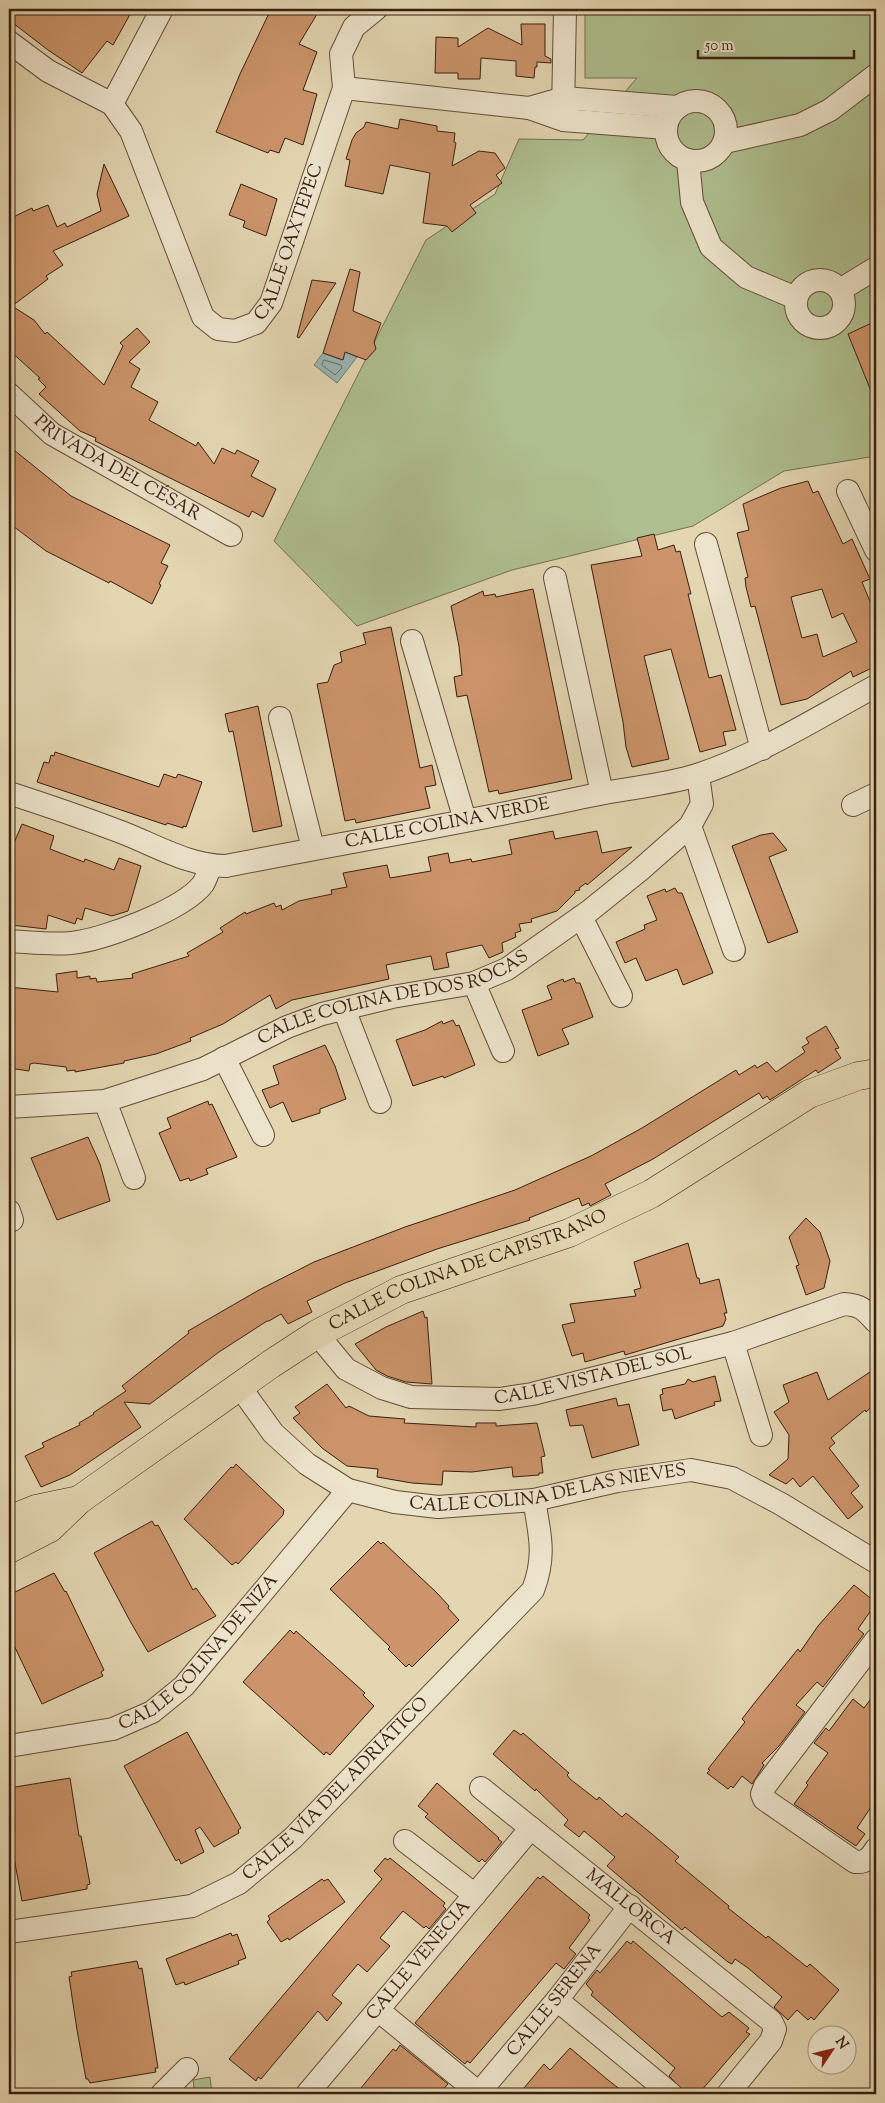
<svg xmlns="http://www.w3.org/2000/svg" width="885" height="2103" font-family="'Sorts Mill Goudy',serif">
  <rect width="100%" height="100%" fill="#e3d6b1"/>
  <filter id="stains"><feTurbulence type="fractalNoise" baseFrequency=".004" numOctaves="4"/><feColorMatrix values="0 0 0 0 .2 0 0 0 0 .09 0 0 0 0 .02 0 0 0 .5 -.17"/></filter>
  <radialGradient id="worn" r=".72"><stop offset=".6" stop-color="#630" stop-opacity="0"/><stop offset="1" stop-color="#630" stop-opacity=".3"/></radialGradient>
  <!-- green -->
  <path fill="#afbf8f" stroke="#746f50" d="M585 9H876V456L784 471 693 526 512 570 357 626 274 541 426 240 495 194 519 139 583 140 637 78H585Z
    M210 2077 212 2094H195L193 2080Z"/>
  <!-- water -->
  <path fill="#99b7b6" stroke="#737a74" d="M345 352 357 357 337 383 314 365 323 353 342 360Z"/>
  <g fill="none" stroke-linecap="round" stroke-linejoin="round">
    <!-- shore -->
    <path stroke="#696b64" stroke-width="1" d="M324 360 341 365 342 368 335 375 322 365Z"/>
  </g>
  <!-- building -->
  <path fill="#cc946a" stroke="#391f11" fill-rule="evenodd" d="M9 9H133L113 45 107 41 82 73 48 50 9 20Z
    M271 9H320L299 44 317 52 303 90 317 94 303 145 285 138 279 153 270 150 268 153 216 132 240 74Z
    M521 24H545V56L551 59V63L537 62V67H535L534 78 516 76V61L481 58 480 79H458V73H435L436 37 458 38V47L488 28 522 45Z
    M400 119 437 126V131L455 133 454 142 456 143 452 166 479 151 495 153 505 168 496 175 502 183 470 205 476 213 452 232 447 226 423 223 430 173 390 165 383 194 345 186 350 160 346 159 352 140 356 133 364 127 366 122 398 129Z
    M104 164 129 216 53 251 63 265 46 276 48 279 12 306 34 320 45 334 47 332 104 385 123 346 120 343 137 328 150 342 129 362 140 369 131 387 158 402 149 420 196 446 198 442 214 464 222 448 235 454 237 450 259 461 251 476 276 489 263 517 252 511 249 517 95 441 96 438 80 431 39 394 46 387 38 379 40 378 9 350V219L32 208 33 211 48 205 57 227 65 223 67 227 101 211 97 194Z
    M241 184 277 199 266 236 243 227 245 221 229 215Z
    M350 269 360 272 353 311 381 323 374 342 376 349 366 360 345 352 343 360 323 353Z
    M312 280 336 283 299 338 297 337Z
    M876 321V401H875L848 334Z
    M9 446 71 496 170 545 161 563 168 566 159 584 161 585 152 604 110 581 109 583 46 551 9 523Z
    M808 481 813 493 818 491 843 544 852 539 870 579 862 582 876 616V666L853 677 851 671 807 699 781 705 755 606 751 607 746 587 745 578 748 577 737 533 749 530 743 504 781 488ZM822 589 832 618 843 613 857 642 823 657 817 634 802 638 791 597Z
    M654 534 658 550 674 545 676 552 680 551 691 594H688L709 678 721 675 736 730 723 732 726 745 700 752 671 649 644 656 669 759 632 767 626 747 623 722 591 565 642 556 637 538Z
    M533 589 572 779 499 794 498 790 489 792 467 695 457 697 454 677 462 675 459 646 451 606 483 591 484 596 495 594 496 597Z
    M391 627 420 768 432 765 436 785 425 787 430 808 356 823 355 819 345 821 317 684 328 682 334 665 342 662 340 652 366 644 363 633Z
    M258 706 282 826 253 832 233 731 229 732 225 714Z
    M55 752 159 787 164 774 176 778 178 774 202 782 186 827 183 826V828L167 823 166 825 37 782 44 762 49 763 51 755 54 756Z
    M22 824 54 836 50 849 84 862 85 859 114 870 119 858 141 866 128 911 112 916 85 908 82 920 77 918 75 924 48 915 46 929 11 925 13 916H9V840L14 843Z
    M553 831 555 839 597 831 602 853 632 847 587 885 586 883 579 888 580 890 575 891V893L557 911 531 919 532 922 519 924 521 931 515 933 516 937 502 943 503 952 489 958 482 945 446 953 449 967 434 970 431 956 386 965 389 979 292 1000 276 1009 270 995 223 1024 190 1038 191 1041 156 1054 124 1061V1063L75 1072V1070L67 1071 66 1067 34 1063 30 1064 29 1071 9 1068V987L58 992 56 974 77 971V978L90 976V979L96 978 97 982 133 978 132 974 189 956 187 953 223 932 220 928 245 912 246 914 274 903 276 907 281 905 282 910 299 901 332 894 331 890 347 887 343 873 387 865 390 878 431 871 428 857 448 853 450 863 471 859 472 862 512 854 509 840Z
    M773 833 787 850 769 857 798 932 768 943 732 846 761 835Z
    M675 888 678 893H682L713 973 683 985 677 969 646 981 636 958 625 963 616 942 645 929 644 925 657 920 647 896 665 889 666 892Z
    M574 978 576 983H580L593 1017 562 1029 569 1044 538 1056 522 1010 552 999 547 986 563 979 564 982Z
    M453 1020 456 1026 459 1025 475 1065 444 1078 443 1076 413 1086 396 1040 425 1030 442 1021 443 1024Z
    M826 1026 839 1048 835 1049 841 1058 818 1073 816 1070 770 1100 767 1096 763 1099 759 1093 653 1159 605 1184 611 1195 590 1206 589 1203 582 1206 579 1198 529 1218 530 1220 437 1249 345 1283 307 1301 312 1312 288 1324 281 1314 269 1321H267L219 1352 150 1404 124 1402 141 1427 70 1475 41 1487 25 1456 44 1447 42 1443 80 1425 79 1423 94 1414 93 1413 126 1391 122 1386 189 1333 188 1331 259 1290 314 1262 405 1227 515 1190 591 1156 642 1128 736 1070 739 1075 755 1065 757 1068 767 1062 776 1072 805 1052 802 1047 809 1043 806 1038Z
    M325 1045 335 1066 346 1099 320 1109V1113L292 1122 283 1102 270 1108 262 1090 279 1084 273 1066Z
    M208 1101 209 1105 212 1104 237 1157 206 1169 208 1174 190 1181 189 1178 180 1181 159 1133 171 1128 167 1118Z
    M88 1137 100 1164 110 1201 57 1220 31 1158Z
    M806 1218 820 1232 830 1261 824 1288 806 1295 796 1266 799 1265 789 1237Z
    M688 1243 697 1278H699L700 1284 719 1279 727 1313H724L726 1319 723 1326 625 1355 624 1351 585 1362 583 1353 572 1356 562 1325 575 1322 570 1304 636 1296 634 1290 641 1288 634 1262Z
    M423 1311 425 1318 427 1317 432 1384 406 1382 387 1376 376 1370 355 1344 386 1327Z
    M876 1368V1403L866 1412 865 1410 831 1438 835 1443 829 1448 859 1486 851 1493 863 1507 848 1519 813 1476 800 1487 793 1478 786 1484 769 1475 788 1459 789 1435 774 1412 789 1402 783 1385 817 1372 828 1400Z
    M715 1376 721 1401 714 1402 715 1405 675 1419 672 1409 663 1411 660 1395 663 1394 662 1389 685 1384 688 1379 693 1382Z
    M327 1384 346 1408 349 1406 369 1416 405 1419 404 1423 476 1427V1423H496V1426L537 1423 545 1456 541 1457 543 1473H539V1475L513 1477 512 1467 472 1472 443 1471 442 1485 412 1483 377 1477 378 1469 347 1466 322 1448 293 1418 300 1413 295 1407Z
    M616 1398 618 1406 629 1404 639 1445 592 1458 583 1425 570 1426 566 1410Z
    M236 1464 284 1510 283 1515 238 1564 236 1562 232 1565 184 1519 231 1467 233 1468Z
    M152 1521 155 1526 158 1525 193 1590 196 1588 216 1616 148 1652 130 1621 94 1553Z
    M378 1541 381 1544 383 1542 437 1593 449 1606 448 1608 459 1620 412 1667 409 1664 406 1667 388 1649 390 1647 330 1589Z
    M54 1573 65 1592 66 1591 104 1670 101 1672 103 1676 42 1704 9 1635V1595Z
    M854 1585 874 1601 871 1604 874 1606 858 1629 864 1634 823 1687 817 1682 796 1705 805 1712 779 1746 762 1763 764 1765 752 1784 742 1776 733 1788 731 1786 728 1789 707 1773 710 1770 708 1769 745 1722 742 1719 756 1701 798 1649 800 1652 818 1626Z
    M290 1630 294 1634 296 1631 365 1693 363 1695 374 1706 330 1755 326 1752 324 1755 243 1682Z
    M876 1692V1740L873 1744 876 1747V1796L873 1800 875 1801 857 1828 865 1834 856 1846 794 1804 808 1785 806 1783 828 1753 814 1743 826 1728 829 1731 853 1699 864 1708Z
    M514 1730 521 1735 523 1733 569 1773 567 1775 570 1779 597 1800 599 1797 622 1817 626 1813 652 1834 679 1857 675 1861 729 1906 728 1908 766 1938 768 1936 807 1967 810 1964 839 1990 814 2020 811 2017 808 2020 797 2010 788 2020 774 2007 782 1997 748 1968 735 1959 732 1964 728 1962 685 1927 682 1930 607 1866 615 1857 584 1831 579 1837 564 1825 568 1820 536 1789 535 1791 493 1754Z
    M187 1732 241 1828 238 1830 239 1833 214 1847 200 1827 195 1830 204 1852 181 1864 179 1859 176 1861 124 1766Z
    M70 1778 79 1836H81L90 1884 87 1885V1889L22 1901 12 1847H9V1788Z
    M437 1783 499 1838 498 1839 502 1842 485 1862 482 1859 479 1862 425 1817 428 1814 418 1806Z
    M385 1858 388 1860 390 1858 411 1875 445 1903 443 1906 446 1909 429 1929 426 1926 424 1928 403 1911 380 1938 390 1946 367 1972 358 1964 332 1995 342 2003 327 2021 318 2011 261 2079 258 2077 256 2081 229 2059 382 1879 374 1871Z
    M543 1876 590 1915 588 1918 590 1920 569 1948 576 1954 564 1969 556 1963 470 2063 467 2061 465 2064 415 2023 538 1877 540 1879Z
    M322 1879 324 1881 328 1879 345 1902 289 1940 288 1938 281 1942 267 1922 270 1919 268 1916Z
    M231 1933 232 1936 237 1934 246 1958 238 1961 239 1964 185 1985 184 1982 176 1985 166 1959Z
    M627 1941 631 1944 633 1941 722 2017 729 2012 749 2028 746 2032 750 2034 701 2091 698 2089 695 2094H689L683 2090 669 2076 675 2068 591 1995 593 1992 586 1984 597 1970 600 1973Z
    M137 1961 139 1969 142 1968 158 2068H155L156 2072 90 2083 88 2079H86L77 2030 69 1977 72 1976 71 1972Z
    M400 2045 448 2084 439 2094H356L393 2049 396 2051Z
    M570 2048 608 2080 626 2094H576L573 2091 571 2094H519L544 2064 550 2070Z"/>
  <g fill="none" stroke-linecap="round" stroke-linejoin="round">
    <defs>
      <g id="minor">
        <path id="s1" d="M9 42 48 71 112 104 131 131 203 317 218 329 235 331 256 323 271 303 344 88 341 54 354 27 376 9"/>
        <path d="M344 88 529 108 563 120 666 128"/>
        <circle cx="696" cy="131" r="30"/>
        <path d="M112 104 162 9"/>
        <path d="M529 108 564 98 677 107"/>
        <path d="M563 112 565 9"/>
        <path d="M725 142 800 125 830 110 876 75"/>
        <path d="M688 160 692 202 711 247 746 277 796 298"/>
        <circle cx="820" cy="304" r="24"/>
        <path d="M840 290 876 268"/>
        <path id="s2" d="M9 394 52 434 231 535"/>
        <path d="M848 491 876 550"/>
        <path d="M706 544 762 749"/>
        <path d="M555 578 602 793"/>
        <path d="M412 641 465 820"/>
        <path d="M280 718 313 848"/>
        <path id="s3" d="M9 793C46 805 84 818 121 832 155 845 189 866 226 866 347 842 469 822 589 796 625 788 662 786 697 775 761 754 818 717 876 686"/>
        <path d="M853 805 876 794"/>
        <path d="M690 826 734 950"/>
        <path d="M581 917 621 996"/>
        <path d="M9 941C29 942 50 945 71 943 103 940 183 910 203 884 206 879 208 872 211 866"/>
        <path d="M474 983 503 1051"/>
        <path d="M344 1009 380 1102"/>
        <path d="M224 1058 263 1135"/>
        <path d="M105 1101 134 1178"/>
        <path id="s4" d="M9 1107 105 1101 203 1069 287 1027 322 1014 392 997 474 983 507 969 588 912 639 871 690 826 702 804 698 775"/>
        <path d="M9 1211 12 1220"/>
        <path id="s5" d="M317 1334 346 1369 382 1388 411 1397 500 1399 532 1394 733 1343 844 1304C861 1305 865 1310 876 1322"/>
        <path d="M733 1343 761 1435"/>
        <path id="s6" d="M240 1387 273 1433 307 1464 348 1490 395 1502 438 1507 534 1500 617 1481 691 1470 732 1478 781 1504 876 1562"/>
        <path d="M876 1640 765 1786 762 1794 764 1799 855 1862C866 1863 870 1858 876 1849"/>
        <path id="s7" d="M9 1746 113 1729 152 1712 184 1686 348 1490"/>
        <path id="s8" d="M481 1788 771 2021 775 2029 771 2041 728 2094"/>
        <path d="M405 1841 475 1895"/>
        <path id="s9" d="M9 1932 192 1906 239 1883 293 1838 533 1590C546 1556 540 1535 534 1500"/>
        <path d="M557 2000 671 2094"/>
        <path d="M378 2010 480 2094"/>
        <path d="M162 2094 187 2069"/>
        <path id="s10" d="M307 2094 531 1828"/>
        <path id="s11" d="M478 2094 557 2000 630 1906"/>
      </g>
      <g id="major">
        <path d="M9 1520 36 1509 79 1500"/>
        <path id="s12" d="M9 1549 50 1528 79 1500 271 1364 317 1334 401 1290 569 1233 651 1194 809 1094 858 1076 876 1073"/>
      </g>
    </defs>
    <!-- minor casing -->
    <use href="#minor" stroke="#644d39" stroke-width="24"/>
    <!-- major casing -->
    <use href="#major" stroke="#391f11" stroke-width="29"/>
    <!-- minor -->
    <use href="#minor" stroke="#ede4cc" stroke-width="22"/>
    <!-- major -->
    <use href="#major" stroke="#e3d6b1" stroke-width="28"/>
  </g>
  <g text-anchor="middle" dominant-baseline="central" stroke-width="4.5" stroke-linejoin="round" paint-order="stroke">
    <!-- street labels -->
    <g font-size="18" fill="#391f11" stroke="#ede4cc">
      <text stroke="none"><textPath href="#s1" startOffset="500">CALLE OAXTEPEC</textPath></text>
      <text stroke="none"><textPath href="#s2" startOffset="132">PRIVADA DEL CÉSAR</textPath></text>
      <text stroke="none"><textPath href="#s3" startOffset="455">CALLE COLINA VERDE</textPath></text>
      <text stroke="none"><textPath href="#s4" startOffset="404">CALLE COLINA DE DOS ROCAS</textPath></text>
      <text stroke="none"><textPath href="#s12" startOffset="541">CALLE COLINA DE CAPISTRANO</textPath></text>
      <text stroke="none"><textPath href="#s5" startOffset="301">CALLE VISTA DEL SOL</textPath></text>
      <text stroke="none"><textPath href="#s6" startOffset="354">CALLE COLINA DE LAS NIEVES</textPath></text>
      <text stroke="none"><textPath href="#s7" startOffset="222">CALLE COLINA DE NIZA</textPath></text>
      <text stroke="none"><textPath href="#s9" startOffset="372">CALLE VÍA DEL ADRIÁTICO</textPath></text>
      <text stroke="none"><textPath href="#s8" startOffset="191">MALLORCA</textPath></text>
      <text stroke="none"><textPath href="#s10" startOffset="174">CALLE VENECIA</textPath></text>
      <text stroke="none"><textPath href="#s11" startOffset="121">CALLE SERENA</textPath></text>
    </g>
  </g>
  <!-- margin -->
  <rect width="885" height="2103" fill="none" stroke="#e3d6b1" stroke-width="30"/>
  <rect x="10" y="10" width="865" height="2083" fill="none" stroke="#391f11" stroke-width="2.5"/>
  <rect x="15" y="15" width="855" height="2073" fill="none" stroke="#391f11"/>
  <!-- north arrow -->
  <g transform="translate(832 2050) rotate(55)"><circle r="24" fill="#ede4cc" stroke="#a59581"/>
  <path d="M0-4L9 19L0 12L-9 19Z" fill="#8f2418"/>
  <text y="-8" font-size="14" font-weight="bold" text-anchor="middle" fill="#391f11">N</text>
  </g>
  <!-- scale -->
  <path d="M698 50v8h156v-8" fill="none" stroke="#391f11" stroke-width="2.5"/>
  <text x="705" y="50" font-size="15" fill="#391f11" stroke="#ede4cc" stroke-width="4" paint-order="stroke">50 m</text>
  <rect width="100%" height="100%" filter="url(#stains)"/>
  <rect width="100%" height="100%" fill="url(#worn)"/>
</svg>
